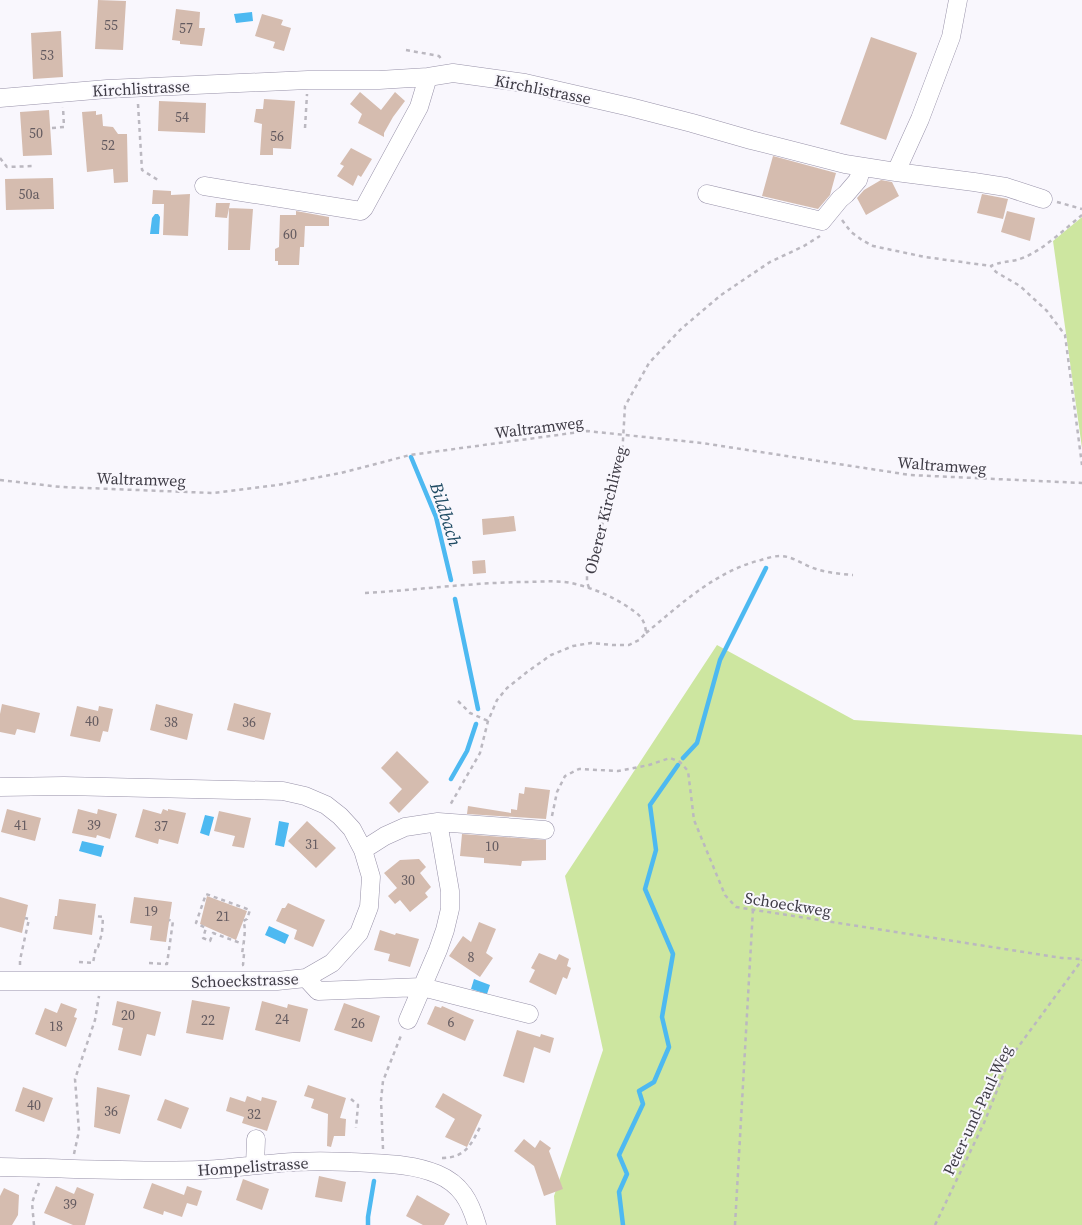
<svg xmlns="http://www.w3.org/2000/svg" width="1082" height="1225" font-family="'Source Serif 4',serif">
  <rect width="100%" height="100%" fill="#f9f7fd"/>
  <!-- green -->
  <path fill="#cde6a0" d="M1082 217V448L1053 241Z
    M717 645 854 720 1082 735V1225H556L554 1196 603 1050 565 876Z"/>
  <!-- water -->
  <path fill="#4db9f1" d="M252 12 253 21 236 23 234 14Z
    M155 214H158L160 217 159 234H150L152 218Z
    M205 815 214 817 209 836 200 833Z
    M279 821 289 823 284 847 275 845Z
    M82 841 104 846 101 857 79 851Z
    M269 926 289 935 285 944 265 935Z
    M474 979 490 985 487 994 471 989Z"/>
  <g fill="none" stroke-linecap="round" stroke-linejoin="round">
    <!-- stream -->
    <path stroke="#4db9f1" stroke-width="4.5" d="M411 457 436 517 451 580
      M455 599 478 709
      M683 758 697 743 720 660 766 568
      M451 779 467 751 476 724
      M368 1225V1217L374 1181
      M623 1225 619 1192 627 1174 619 1155 643 1104 639 1091 654 1082 669 1047 662 1017 673 954 645 889 656 850 650 805 678 765"/>
  </g>
  <!-- building -->
  <path fill="#d5bcaf" d="M98 0 126 1 123 50 95 49Z
    M176 9 200 12 199 28H205L202 46 180 44V41L172 40Z
    M262 14 283 20 281 25 291 28 284 51 273 48 275 42 255 36Z
    M61 31 63 77 33 79 31 33Z
    M871 37 917 53 886 140 840 124Z
    M360 92 381 110 395 92 405 101 393 117 384 133V137L358 123 362 114 350 104Z
    M264 99 295 101 291 149 273 148V155H260L262 124 254 122 256 109H263Z
    M159 101 206 103 205 133 158 131Z
    M49 110 52 155 23 156 20 112Z
    M96 111V115L102 114 103 126 113 127 118 134H127L128 182 114 183 113 169 87 172 82 112Z
    M351 148 372 159 361 177 358 175 353 186 337 176 344 166 340 164Z
    M773 156 836 173 830 195 818 209 762 196Z
    M53 178 54 209 6 210 5 179Z
    M881 180 892 182 899 196 866 215 857 198 864 190Z
    M153 190 171 191V195L190 194 188 236 163 235 164 204H152Z
    M982 194 1008 199 1003 219 977 213Z
    M216 203H230L227 218 215 217Z
    M229 208 253 209 250 250H228Z
    M296 211 329 217V226H305L304 247H300L299 265H278V261H275V249L279 247 280 215H296Z
    M1007 211 1035 218 1030 241 1001 232Z
    M514 516 516 531 483 535 482 519Z
    M485 560 486 573 473 574 472 561Z
    M234 703 271 713 264 740 227 730Z
    M2 704 40 713 35 733 17 729 15 735 0 732V714Z
    M156 704 193 714 187 740 150 730Z
    M77 706 98 711 99 706 113 709 108 732 103 731 100 742 70 736Z
    M397 751 429 782 399 813 389 803 402 789 381 768Z
    M525 787 550 790 546 819 467 814 468 806 511 813V809L517 810 519 793 524 794Z
    M7 809 41 818 35 841 1 832Z
    M78 809 97 814 98 809 117 814 110 839 97 835 96 838 72 833Z
    M143 809 161 814 163 809 168 811V809L186 813 178 844 159 839 158 844 135 837Z
    M219 811 251 818 244 848 232 846 235 836 214 831Z
    M307 821 336 848 316 868 288 841Z
    M462 834 546 840V860L522 861 521 866 484 863V858L460 856Z
    M419 859 426 867 420 873 431 887 425 893 428 897 410 912 400 900 395 904 388 896 397 888 384 873 400 860Z
    M207 896 247 911 236 940 200 924Z
    M0 897 28 905 22 933 0 927Z
    M134 897 172 902 166 942 150 940 152 926 130 923Z
    M59 899 96 904 92 935 53 929 55 916H57Z
    M288 903 325 920 313 947 294 939 297 930 276 921 282 908H285Z
    M479 922 496 929 486 953 493 958 480 977 449 956 463 936 471 942Z
    M380 930 395 935 396 933 419 939 410 967 388 961 390 954 374 950Z
    M539 953 556 960 559 954 569 959 567 966 571 968 567 979 563 977 556 995 529 982 535 970 531 968Z
    M192 1000 230 1007 223 1040 186 1033Z
    M117 1001 161 1012 155 1036 147 1034 141 1056 118 1050 123 1028 112 1025Z
    M262 1001 287 1008 288 1004 308 1009 300 1042 255 1030Z
    M61 1003 77 1009 74 1017 77 1018 66 1047 35 1034 45 1008 57 1013Z
    M344 1003 380 1016 372 1042 334 1030Z
    M435 1006 441 1008 442 1006 474 1020 465 1041 427 1024Z
    M517 1030 540 1037 541 1034 554 1038 550 1053 534 1047 524 1083 503 1076Z
    M308 1085 346 1098 340 1118 346 1119 345 1136H334L331 1147 327 1146 328 1114 311 1108 314 1099 304 1096Z
    M23 1087 53 1098 44 1122 15 1111Z
    M97 1087 130 1095 120 1134 94 1127Z
    M443 1093 482 1115 467 1147 445 1137 455 1119 435 1107Z
    M247 1096 261 1101 262 1097 277 1101 267 1131 242 1123 244 1117 226 1111 230 1097 245 1102Z
    M165 1099 189 1108 181 1129 157 1120Z
    M524 1139 535 1148 540 1140 551 1148 549 1151 563 1189 544 1196 534 1166 514 1151Z
    M319 1176 346 1182 342 1202 315 1197Z
    M243 1179 269 1189 262 1210 236 1200Z
    M152 1183 184 1195 187 1186 202 1191 197 1206 187 1203 182 1217 164 1211 163 1215 143 1208Z
    M56 1186 74 1194 77 1187 94 1194 85 1225H73L44 1213Z
    M4 1188 19 1195 18 1215 12 1225H0V1196Z
    M417 1195 450 1214 444 1225H423L406 1216Z"/>
  <g fill="none" stroke-linecap="round" stroke-linejoin="round">
    <defs>
      <path id="minor" d="M0 98 107 89 308 80H379L428 77 453 73 525 83 630 107 692 123 751 140 845 164 896 172 920 119 951 37 958 0
        M896 172 974 182 1006 187 1043 199
        M204 186 361 211 364 208 419 107 428 77
        M707 194 822 221 840 199 846 194 858 180 862 167
        M0 787 64 786 283 791 305 796 326 805 340 816 352 829 363 850 371 877 369 907 359 933 332 963 306 978 277 981H0
        M363 850 385 836 405 827 438 822 545 830
        M306 978 318 991 422 987 529 1014
        M408 1020 438 950 445 930 450 909V891L438 822
        M255 1165 256 1139
        M0 1167C67 1168 133 1172 200 1170 227 1169 253 1165 279 1163 310 1160 340 1161 370 1163 392 1164 416 1165 437 1174 461 1184 470 1201 477 1225"/>
    </defs>
    <!-- minor casing -->
    <use href="#minor" stroke="#9892a9" stroke-width="19"/>
    <!-- path -->
    <path stroke="#bbb8c0" stroke-width="2.5" stroke-dasharray="4 4" stroke-linecap="butt" d="M406 50 439 56 442 60
      M138 104 142 170 158 180
      M52 128 64 127 63 107
      M305 128 307 94
      M0 158 7 167 35 166
      M1057 202 1082 209
      M1082 215C1066 228 1044 249 1025 257 1012 263 1004 260 991 266L996 272 1020 286 1047 311 1065 335 1082 465
      M842 220 851 232 862 240 873 246 925 257 991 266
      M0 480 61 487 213 493 278 485 341 473 410 455 587 431 702 443 910 475 1082 483
      M589 588 587 582V576L622 457 625 406 649 363 681 329 721 295 770 262 804 246 820 236
      M365 593C417 590 469 583 522 582 538 582 555 580 571 583 590 587 609 595 625 605 637 613 645 617 646 633L639 640 629 645H613L591 643 573 646 551 655 527 672 507 688 497 700 488 721 480 753 449 807
      M646 633C681 604 716 571 761 560 767 558 774 556 780 556 793 556 803 565 816 569 828 573 841 574 853 575
      M458 701 470 713 488 721
      M552 816 557 792 565 776 579 769 618 771 649 765 670 758 680 762 688 771 694 820 725 895 736 907 1062 958 1082 959
      M79 962 93 963 96 947H98L102 933 103 917 95 916
      M149 963 167 964 173 921 169 920
      M20 965V960L29 919 25 918
      M242 965H243L244 954H242C243 946 247 928 243 921L247 919 250 910 206 894 196 923 206 928 203 938 210 941 213 933 243 944
      M351 1099 358 1105 356 1128
      M383 1149 381 1100 383 1081 402 1033
      M74 1154 79 1131 75 1079 95 1020 99 996
      M442 1158C466 1158 472 1143 481 1125
      M34 1225 32 1203 39 1183
      M735 1225 753 909
      M935 1225 984 1123 1010 1058 1082 960"/>
    <!-- minor -->
    <use href="#minor" stroke="#fff" stroke-width="18"/>
  </g>
  <g text-anchor="middle" dominant-baseline="central" stroke-width="4" stroke-linejoin="round" paint-order="stroke">
    <!-- number labels -->
    <g font-size="14" fill="#645b60">
      <text x="111" y="25">55</text>
      <text x="186" y="28">57</text>
      <text x="47" y="55">53</text>
      <text x="182" y="117">54</text>
      <text x="36" y="133">50</text>
      <text x="277" y="136">56</text>
      <text x="108" y="145">52</text>
      <text x="29" y="194">50a</text>
      <text x="290" y="234">60</text>
      <text x="92" y="721">40</text>
      <text x="171" y="722">38</text>
      <text x="249" y="722">36</text>
      <text x="21" y="825">41</text>
      <text x="94" y="825">39</text>
      <text x="161" y="826">37</text>
      <text x="312" y="844">31</text>
      <text x="492" y="846">10</text>
      <text x="408" y="880">30</text>
      <text x="151" y="911">19</text>
      <text x="223" y="916">21</text>
      <text x="471" y="957">8</text>
      <text x="128" y="1015">20</text>
      <text x="282" y="1019">24</text>
      <text x="208" y="1020">22</text>
      <text x="451" y="1022">6</text>
      <text x="358" y="1023">26</text>
      <text x="56" y="1026">18</text>
      <text x="34" y="1105">40</text>
      <text x="111" y="1111">36</text>
      <text x="254" y="1114">32</text>
      <text x="70" y="1204">39</text>
    </g>
    <!-- street labels -->
    <g font-size="16" fill="#3e3b45" stroke="#f9f7fd">
      <text transform="translate(141 88) rotate(-3)">Kirchlistrasse</text>
      <text transform="translate(543 89) rotate(11)">Kirchlistrasse</text>
      <text transform="translate(539 427) rotate(-7)">Waltramweg</text>
      <text transform="translate(942 465) rotate(4)">Waltramweg</text>
      <text transform="translate(141 479) rotate(2)">Waltramweg</text>
      <text transform="translate(605 510) rotate(-76)">Oberer Kirchliweg</text>
      <text transform="translate(788 904) rotate(9)">Schoeckweg</text>
      <text transform="translate(245 980) rotate(-2)">Schoeckstrasse</text>
      <text transform="translate(977 1110) rotate(-65)">Peter-und-Paul-Weg</text>
      <text transform="translate(253 1166) rotate(-4)">Hompelistrasse</text>
    </g>
    <!-- water labels -->
    <g font-size="18" font-style="italic" fill="#204c64" stroke="#f9f7fd">
      <text transform="translate(446 514) rotate(72)">Bildbach</text>
    </g>
  </g>
</svg>
